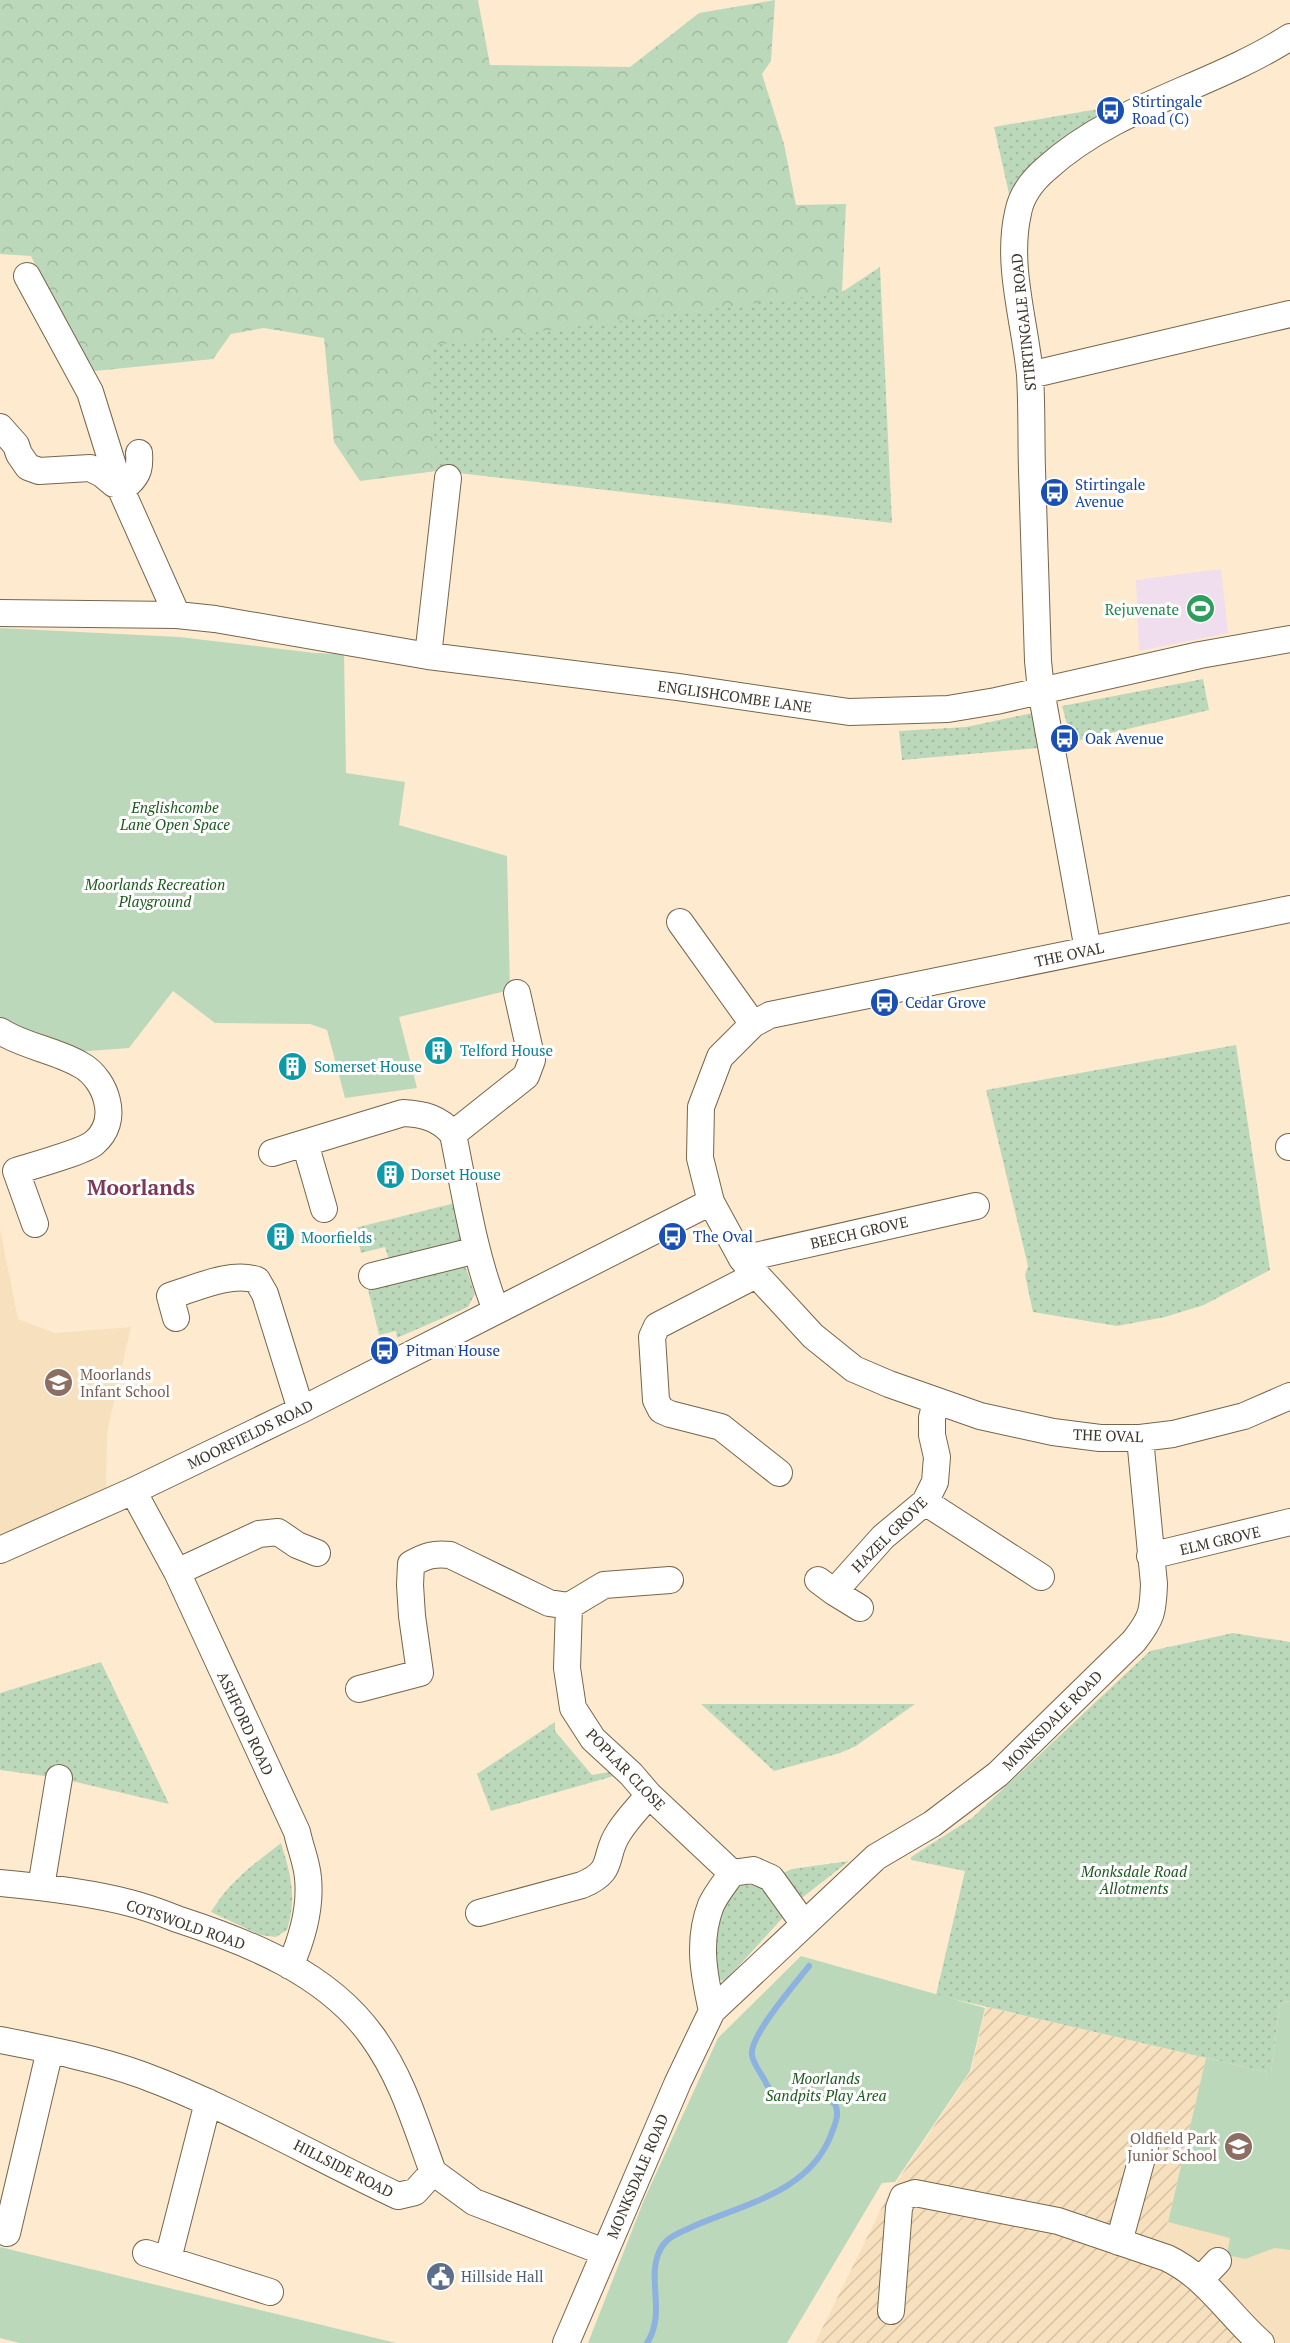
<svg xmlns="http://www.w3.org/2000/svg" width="1290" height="2343" font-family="'PT Serif',serif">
  <defs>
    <pattern id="industrial-furrows" width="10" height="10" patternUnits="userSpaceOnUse" patternTransform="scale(1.5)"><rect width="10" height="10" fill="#f7e0bd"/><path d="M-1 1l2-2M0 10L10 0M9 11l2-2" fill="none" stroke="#d5c1a3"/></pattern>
    <pattern id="grass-dots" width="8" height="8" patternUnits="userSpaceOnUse" patternTransform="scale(1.5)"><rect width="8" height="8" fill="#bcd8ba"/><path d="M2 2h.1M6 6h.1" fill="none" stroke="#a2baa0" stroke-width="1.8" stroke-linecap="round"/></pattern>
    <pattern id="forest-crowns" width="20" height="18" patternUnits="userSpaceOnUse" patternTransform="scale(1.5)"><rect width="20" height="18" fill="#bcd8ba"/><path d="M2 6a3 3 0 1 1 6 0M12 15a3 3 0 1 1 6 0" fill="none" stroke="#a2baa0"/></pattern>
  </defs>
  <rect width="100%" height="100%" fill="#feebcf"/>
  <!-- commercial -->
  <path fill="#f0dded" d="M1221 569 1228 633 1139 651 1136 580Z"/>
  <!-- industrial -->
  <path fill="url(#industrial-furrows)" d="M986 2007 1206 2058 1157 2268 1183 2278 1248 2343H815L888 2195 971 2071Z"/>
  <!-- built -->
  <path fill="#f7e0bd" d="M0 1229 18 1319 55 1333 131 1327 107 1433 106 1489 0 1537Z
    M1290 2001V2343H1276L1215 2286 1205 2262 1197 2260 1174 2246 1163 2243 1206 2058 1271 2073Z"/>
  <!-- grass -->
  <path fill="url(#grass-dots)" d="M1161 94 1012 207 994 127 1098 109Z
    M880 267 892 523 423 469 411 291 842 292Z
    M1203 679 1209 710 1072 742 1062 706Z
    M1032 713 1038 748 902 760 899 731 966 727Z
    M1236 1045 1270 1270 1204 1305 1165 1317 1117 1326 1033 1312 1025 1275 1028 1266 986 1090Z
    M455 1203 463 1234 462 1241 389 1260 385 1247 361 1253 355 1228Z
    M460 1264 466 1268 475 1294 468 1307 397 1338 396 1331 379 1335 367 1285Z
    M1233 1633 1290 1642V2001L1280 2003 1271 2073 936 1995 965 1871 911 1860V1857L972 1818 1150 1651Z
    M101 1662 169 1804 59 1778 0 1770V1693Z
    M701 1704H915L856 1746 840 1753 774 1771Z
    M555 1722V1731L592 1775 609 1772 614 1776 491 1811 477 1774Z
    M281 1843C291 1875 297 1897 287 1930L276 1937 260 1935 211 1912C229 1882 254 1864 281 1843Z
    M849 1861 798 1901 724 1982 714 1976 710 1967 717 1938 718 1908 732 1887 761 1883 792 1869Z"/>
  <!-- forest -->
  <path fill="url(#forest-crowns)" d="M0 0H478L490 65 630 67 699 13 775 0 771 61 762 74 784 144 796 205 846 204 842 292 428 346 437 471 360 481 334 442 324 338 264 328 231 334 213 359 85 372 31 256 0 254Z"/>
  <!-- park -->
  <path fill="#bcd8ba" d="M0 628 179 637 315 653 344 654 346 773 405 782 399 825 507 856 510 990 399 1017 417 1088 345 1098 327 1030 310 1024 215 1023 173 991 129 1048 75 1052 0 1021Z
    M801 1956 985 2008 970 2071 895 2182 882 2183 787 2343H588L644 2200 718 2038Z
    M1290 2001V2250L1275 2248 1245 2259 1227 2255 1230 2238 1168 2222 1206 2058 1271 2073 1280 2003Z
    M0 2247 396 2343H19L0 2338Z"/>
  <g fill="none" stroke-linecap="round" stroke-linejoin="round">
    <!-- stream -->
    <path stroke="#8db2df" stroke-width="6" d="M647 2343C668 2311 643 2274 663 2245 670 2235 684 2231 694 2226 744 2204 809 2192 831 2135 835 2124 840 2115 835 2104 810 2087 802 2105 782 2100 773 2097 768 2087 764 2079 760 2072 753 2063 752 2055 749 2036 796 1983 809 1966"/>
    <defs>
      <path id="minor" d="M27 276 90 392 119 485 177 615
        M1030 375 1290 314
        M0 427 16 445 19 454 28 467 39 471 90 468 102 474 114 484 129 483C139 474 140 466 139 453
        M0 613 177 615 215 619 428 656 678 687 849 712 948 709 996 701 1200 655 1290 639
        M428 656 448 478
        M1290 909 770 1015 753 1024 720 1057 701 1107 700 1158 711 1202 742 1259 813 1336 854 1369 889 1384 980 1416 1053 1432 1100 1438H1140L1173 1434 1244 1416 1290 1396
        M680 922 753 1024
        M1088 950 1041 690 1038 661C1036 597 1034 534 1032 470 1031 439 1032 407 1030 375 1025 322 1006 265 1018 213 1021 195 1034 179 1047 168 1117 105 1212 87 1290 37
        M0 1031C25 1047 56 1050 81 1065 94 1072 104 1087 107 1101 111 1117 107 1132 94 1143 83 1152 32 1166 16 1171L35 1224
        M453 1134 526 1076 532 1060 517 993
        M305 1143 324 1209
        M1289 1147H1290
        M272 1153 403 1113C424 1114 439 1118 453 1134 465 1193 474 1255 496 1310
        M742 1259 976 1206
        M756 1275 657 1326 652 1337 656 1400 661 1410 670 1414 721 1427 779 1473
        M372 1276 477 1250
        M176 1318 170 1296C196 1288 231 1271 257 1280L265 1294 301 1410
        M133 1491 177 1572 297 1832C300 1847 307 1863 308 1878 311 1908 302 1939 290 1966
        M925 1502 1041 1577
        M0 1550 133 1491 301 1410 711 1202
        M1150 1556 1290 1522
        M177 1572 259 1534 278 1532 297 1545 317 1553
        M818 1580 834 1592 883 1537 925 1502 935 1482 937 1457 932 1435V1418L936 1402
        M834 1592 860 1608
        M569 1606 604 1585 670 1580
        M359 1689 420 1673 412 1616 410 1585 411 1564C425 1556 434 1553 450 1555L549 1603 569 1606 567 1668 573 1708 593 1739 631 1774 649 1795 732 1873
        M0 1883C43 1887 88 1892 130 1903 146 1907 162 1913 177 1919 248 1942 327 1973 372 2036 402 2077 416 2126 433 2172
        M41 1887 59 1778
        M479 1913 582 1885C617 1870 602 1857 619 1832 627 1819 639 1807 649 1795
        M712 2011C704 1975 697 1941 711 1905 716 1894 725 1883 732 1873L753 1870 771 1878 804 1924
        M0 2040C46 2049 98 2059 142 2075 231 2108 313 2156 398 2196L415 2192 433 2172
        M433 2172 474 2202 604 2252
        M7 2233 50 2050
        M1119 2242 1145 2147
        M146 2253 270 2292
        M168 2259 208 2102
        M1200 2280 1218 2261
        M891 2311 899 2208 903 2197 915 2193 1058 2221 1167 2258C1207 2277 1229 2315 1261 2343
        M566 2343 678 2082 712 2011 876 1857 932 1824 998 1774 1134 1641C1152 1618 1153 1612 1154 1584L1140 1438"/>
    </defs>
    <!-- minor casing -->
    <use href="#minor" stroke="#75654c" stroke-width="28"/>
    <!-- minor -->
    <use href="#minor" stroke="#fff" stroke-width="26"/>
  </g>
  <!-- icons -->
  <defs>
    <symbol id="bus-disc" viewBox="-11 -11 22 22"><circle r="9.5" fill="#1a4fb4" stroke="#fff"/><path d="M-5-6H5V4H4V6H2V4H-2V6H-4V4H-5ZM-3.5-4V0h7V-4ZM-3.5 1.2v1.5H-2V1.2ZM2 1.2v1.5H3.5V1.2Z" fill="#fff"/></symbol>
    <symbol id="stadium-disc" viewBox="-11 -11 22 22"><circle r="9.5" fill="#2e9e5b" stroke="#fff"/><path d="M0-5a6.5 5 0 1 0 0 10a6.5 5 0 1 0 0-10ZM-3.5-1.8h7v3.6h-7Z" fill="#fff"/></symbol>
    <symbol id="building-disc" viewBox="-11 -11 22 22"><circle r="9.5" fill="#0f9aa8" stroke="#fff"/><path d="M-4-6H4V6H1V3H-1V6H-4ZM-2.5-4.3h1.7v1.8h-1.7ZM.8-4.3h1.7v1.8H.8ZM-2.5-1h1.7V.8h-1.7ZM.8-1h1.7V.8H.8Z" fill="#fff"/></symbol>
    <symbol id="school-disc" viewBox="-11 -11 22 22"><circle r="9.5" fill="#8d6e63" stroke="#fff"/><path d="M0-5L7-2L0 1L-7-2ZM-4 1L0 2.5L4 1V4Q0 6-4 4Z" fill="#fff"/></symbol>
    <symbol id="civic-disc" viewBox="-11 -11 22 22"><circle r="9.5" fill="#5c6f8a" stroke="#fff"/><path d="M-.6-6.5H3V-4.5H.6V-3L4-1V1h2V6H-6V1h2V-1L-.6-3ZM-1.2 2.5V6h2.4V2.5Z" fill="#fff"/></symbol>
  </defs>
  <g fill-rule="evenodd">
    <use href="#bus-disc" x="1094" y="94" width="33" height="33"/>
    <use href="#bus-disc" x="1038" y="476" width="33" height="33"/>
    <use href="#stadium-disc" x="1184" y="592" width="33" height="33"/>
    <use href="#bus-disc" x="1048" y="722" width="33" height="33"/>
    <use href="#bus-disc" x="868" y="986" width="33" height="33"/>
    <use href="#building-disc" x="422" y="1034" width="33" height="33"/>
    <use href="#building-disc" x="276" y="1050" width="33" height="33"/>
    <use href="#building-disc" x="374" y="1158" width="33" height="33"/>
    <use href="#bus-disc" x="656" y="1220" width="33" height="33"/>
    <use href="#building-disc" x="264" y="1220" width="33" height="33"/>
    <use href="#bus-disc" x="368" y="1334" width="33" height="33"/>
    <use href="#school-disc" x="42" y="1366" width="33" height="33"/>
    <use href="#school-disc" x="1222" y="2130" width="33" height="33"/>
    <use href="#civic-disc" x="424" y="2260" width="33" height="33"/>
  </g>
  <g text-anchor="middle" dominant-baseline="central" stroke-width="6" stroke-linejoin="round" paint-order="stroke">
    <!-- transit labels -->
    <g font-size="15" fill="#164399" stroke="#fff" text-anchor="start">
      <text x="1132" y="101">Stirtingale<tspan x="1132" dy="17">Road (C)</tspan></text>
      <text x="1075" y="484">Stirtingale<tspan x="1075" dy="17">Avenue</tspan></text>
      <text x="1085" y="738">Oak Avenue</text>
      <text x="905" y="1002">Cedar Grove</text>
      <text x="693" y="1236">The Oval</text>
      <text x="406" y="1350">Pitman House</text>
    </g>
    <!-- street labels -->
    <g font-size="15" fill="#3d362b" stroke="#fff">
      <text transform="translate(1023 322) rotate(-96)">STIRTINGALE ROAD</text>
      <text transform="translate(735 696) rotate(8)">ENGLISHCOMBE LANE</text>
      <text transform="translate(1069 954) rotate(-12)">THE OVAL</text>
      <text transform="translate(859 1232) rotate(-13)">BEECH GROVE</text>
      <text transform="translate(250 1434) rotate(-26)">MOORFIELDS ROAD</text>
      <text transform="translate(1108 1435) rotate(2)">THE OVAL</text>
      <text transform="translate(889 1534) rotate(-45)">HAZEL GROVE</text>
      <text transform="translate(1220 1540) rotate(-13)">ELM GROVE</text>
      <text transform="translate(1052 1720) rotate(-45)">MONKSDALE ROAD</text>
      <text transform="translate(246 1723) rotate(65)">ASHFORD ROAD</text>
      <text transform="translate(626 1769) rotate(46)">POPLAR CLOSE</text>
      <text transform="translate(186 1924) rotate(19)">COTSWOLD ROAD</text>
      <text transform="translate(344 2168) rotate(27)">HILLSIDE ROAD</text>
      <text transform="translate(637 2176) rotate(-67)">MONKSDALE ROAD</text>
    </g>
    <!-- leisure labels -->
    <g font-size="15" fill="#27864d" stroke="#fff" text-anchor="end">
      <text x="1179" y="609">Rejuvenate</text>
    </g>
    <!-- park labels -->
    <g font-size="15" font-style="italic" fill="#1e581f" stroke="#fff">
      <text x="175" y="807">Englishcombe<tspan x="175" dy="17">Lane Open Space</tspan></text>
      <text x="155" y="884">Moorlands Recreation<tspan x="155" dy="17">Playground</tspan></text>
      <text x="1134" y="1871">Monksdale Road<tspan x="1134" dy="17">Allotments</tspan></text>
      <text x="826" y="2078">Moorlands<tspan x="826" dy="17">Sandpits Play Area</tspan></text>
    </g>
    <!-- culture labels -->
    <g font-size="15" fill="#0d838f" stroke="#fff" text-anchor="start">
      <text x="460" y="1050">Telford House</text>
      <text x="314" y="1066">Somerset House</text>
      <text x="411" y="1174">Dorset House</text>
      <text x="301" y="1237">Moorfields</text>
    </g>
    <!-- education labels -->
    <g font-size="15" fill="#785e54" stroke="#fff" text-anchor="start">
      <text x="80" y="1374">Moorlands<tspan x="80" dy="17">Infant School</tspan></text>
      <text x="1217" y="2138" text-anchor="end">Oldfield Park<tspan x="1217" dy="17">Junior School</tspan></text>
    </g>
    <!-- service labels -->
    <g font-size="15" fill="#4e5e75" stroke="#fff" text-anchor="start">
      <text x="461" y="2276">Hillside Hall</text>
    </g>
    <!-- district labels -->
    <g font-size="21" font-weight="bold" fill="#7c3855" stroke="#fff">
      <text x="141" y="1187">Moorlands</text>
    </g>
  </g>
</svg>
